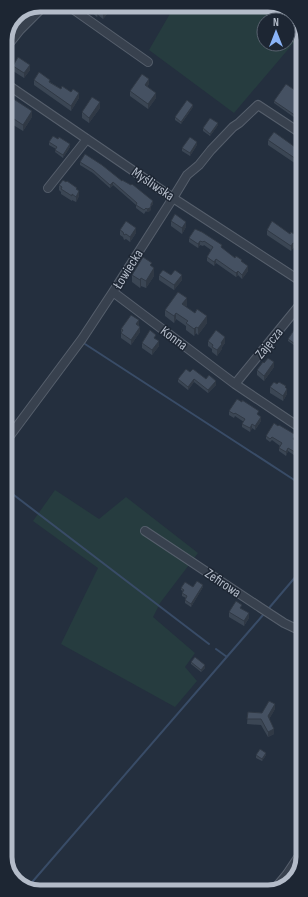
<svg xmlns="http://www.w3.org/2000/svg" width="308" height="897" font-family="'Sofia Sans Condensed',sans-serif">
  <rect width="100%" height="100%" fill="#242f3e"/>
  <!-- green -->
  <path fill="#263c3f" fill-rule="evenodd" d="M175 5H272L291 14 302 33 234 113 149 50ZM264 20H288V44H264Z
    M55 490 99 519 126 497 198 553 160 603 153 617 195 653 185 667 197 681 175 707 61 644 98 568 33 521Z"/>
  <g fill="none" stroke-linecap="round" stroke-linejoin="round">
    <!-- stream -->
    <path stroke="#394c67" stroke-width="2" d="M85 344 302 485
      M6 489 209 644
      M269 608 303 568
      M216 649 227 657
      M27 888 263 615"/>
    <defs>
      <path id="minor" d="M67 5 148 62
        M5 49 20 30 45 5
        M5 83 173 198 302 282
        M48 188 87 139
        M113 292 235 384 302 429
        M235 384 302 302
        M6 441 82 339 113 292 173 198 187 175 199 165 211 150 233 127 239 123 258 105 302 134
        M145 531 261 608 284 623 303 632
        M273 891 287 874 303 850"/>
    </defs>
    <!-- minor casing -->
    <use href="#minor" stroke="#565f6c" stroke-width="10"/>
    <!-- minor -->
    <use href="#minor" stroke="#38414e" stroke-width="8"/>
  </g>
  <!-- wall -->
  <path fill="#3b4654" d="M83 5H105L108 13 103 19 98 15 97 17Z
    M13 66 30 70 24 78 13 71Z
    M34 80 50 82 61 89 79 98 71 111 34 85Z
    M149 84 147 87 156 98 148 109 130 96V91Z
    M302 95V123L274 103V101Z
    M5 96 12 98 32 117 23 131 5 120Z
    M193 107 181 124 175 120V117Z
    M100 108 89 123 82 118V112Z
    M218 125 210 136 203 131V128Z
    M58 139 70 147 63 158 55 152 56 149 49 145V142Z
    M268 140 302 152V168L268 145Z
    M197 145 190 156 182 151V148Z
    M80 162 122 181 153 204 151 206V209L150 211 147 212 146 211 144 214 136 208V205L113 185 110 188 93 173 80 165Z
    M59 185 77 189 79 196 76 202 72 200V201L61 194V192L59 190Z
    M171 221 186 227 182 234 171 226Z
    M195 229 235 258 242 262 248 271 242 279 238 275 236 277 216 263 214 266 207 261V257L211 250 204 245 203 246 200 245 198 248 189 242V238Z
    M120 230 136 233 130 242 126 239 124 240 123 237 120 235Z
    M267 230 300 243 296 250 293 248 291 251 267 235Z
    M152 267 154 276 146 288 141 286 140 288 132 282V275Z
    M159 275H171L182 280 174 290 159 280Z
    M187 305 186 307 207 323 198 335 196 333 194 336 186 330V326L176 319 174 323 165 316V310Z
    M139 325 140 332 131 345 121 338V329Z
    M302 336V342L298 348 288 341V339Z
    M156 340 159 346 152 355 142 348V343Z
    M208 341 225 343 222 347V349L217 356 212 352V349L208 346Z
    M274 367 264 381 257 375V370Z
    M190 372 206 379 216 385 208 393 194 382 188 390 178 382V379Z
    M277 384 286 388 287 394 283 401 270 393V387Z
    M229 411 259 415H258L261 421 255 430 252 428 250 432 242 427V424L244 422 235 416 234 418 229 415Z
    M266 436 296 439 295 440 302 445V464L298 461V458L288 451 286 456 279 451V448L280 446 272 440 270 442 266 439Z
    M193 587H203L191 607 185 603V600L186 598 182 596V593L183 591 181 590V588Z
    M242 609 249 618 244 626 229 617V612Z
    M191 662 205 668 201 672 191 664Z
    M275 709 269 719 274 734 268 737 261 725 247 724 248 712 262 713Z
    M256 755H266L262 761 256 758Z"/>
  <!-- shaded-wall -->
  <path fill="#303945" d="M108 8V13L103 19V14Z
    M98 10V15L97 17V11Z
    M30 65V70L24 78V73Z
    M149 79V84L145 90V85Z
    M79 93V98L71 111V106Z
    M156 93V98L148 109V104Z
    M100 102V108L89 123V118Z
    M193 105V107L181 124V122Z
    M32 111V117L23 131V125Z
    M218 123V125L210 136V134Z
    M197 142V145L190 156V153Z
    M70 144V147L63 158V155Z
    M113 182V185L110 188V185Z
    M79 191V196L76 202V197Z
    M153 201V204L151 206V209L150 211 147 212V209Z
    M186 222V227L182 234V228Z
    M136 228V233L130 242V237Z
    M300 238V243L296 250V244Z
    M200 241V245L198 248V244Z
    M293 243V248L291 251V246Z
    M216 259V263L214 266V262Z
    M248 266V271L242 279V275Z
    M154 268V276L146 288V281Z
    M238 271V275L236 277V273Z
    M182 275V280L174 290V285Z
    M141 278V286L140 288V280Z
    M187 298V305L182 311V304Z
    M176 313V319L174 323V316Z
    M207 316V323L198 335V328Z
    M139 320V325L136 329V324Z
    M140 327V332L131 345V340Z
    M196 327V333L194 336V329Z
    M225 337V343L222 347V349L217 356V350L221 343Z
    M302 339V342L298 348V346Z
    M159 341V346L152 355V350Z
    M274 362V367L264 381V376Z
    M194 379V382L188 390V387Z
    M216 381V385L208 393V390Z
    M287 389V394L283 401V396Z
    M261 417V421L255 430V426Z
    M252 424V428L250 432V428Z
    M288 448V451L286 456V452Z
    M203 585V587L191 607V604Z
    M249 613V618L244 626V621Z
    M205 665V668L201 672V670Z
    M275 704V709L268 721V716Z
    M274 729V734L268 737V732Z
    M266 753V755L262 761V759Z"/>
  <!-- building -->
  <path fill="#455162" stroke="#303945" d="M89 5H105L108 8 103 14 98 10 97 11Z
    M18 57 30 65 24 73 13 66Z
    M39 72 50 80 49 82 61 89 62 86 71 92 73 89 79 93 71 106 34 80Z
    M142 74 149 79 145 85 156 93 148 104 130 91Z
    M286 84 302 95V120L274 101Z
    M7 94 12 97V98L32 111 23 125 5 113V96Z
    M92 97 100 102 89 118 82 112Z
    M187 100 193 105 181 122 175 117Z
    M210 118 218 123 210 134 203 128Z
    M274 132 302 152V163L268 140Z
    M53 136 58 139 59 137 70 144 63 155 55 150 57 147 49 142Z
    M190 137 197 142 190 153 182 148Z
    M85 154 102 165 122 181V180L131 185 132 184 153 201 151 204V206L150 208 147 209 146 208 144 210 136 205 137 203 113 182 110 185 93 170 80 162Z
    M63 180 66 182 67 181 77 188 76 189 79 191 76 197 72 194V196L61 189 62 187 59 185Z
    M175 214 186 222 182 228 171 221Z
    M126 221 136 228 130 237 126 234 124 235 123 232 120 230Z
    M272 221 290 234 291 232 300 238 296 244 293 243 291 246 267 230Z
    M195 229 202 232 222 245 221 247 235 258 236 256 242 260 241 261 248 266 242 275 238 271 236 273 216 259 214 262 207 257 213 247 204 241 203 242 200 241 198 244 189 238Z
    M143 257 152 263 150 265 154 268 146 281 141 278 140 280 132 275Z
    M163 270 171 275 175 270 182 275 174 285 159 275Z
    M178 292 187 298 182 304 195 313 197 309 207 316 198 328 196 327 194 329 186 323 188 321 176 313 174 316 165 310Z
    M131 315 139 320 136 324 140 327 131 340 121 333 123 330 121 329Z
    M150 330 156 335 154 338 159 341 152 350 142 343Z
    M216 330 225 337 221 343 222 344 217 350 212 347 213 345 208 341Z
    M294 330 302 336V339L298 346 288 339Z
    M268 358 274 362 264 376 257 370 263 362 264 363Z
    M186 369 190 372 193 369 206 379 209 375 216 381 208 390 194 379 188 387 178 379Z
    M274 382 277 384 279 382 286 386 285 387 287 389 283 396 270 387Z
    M237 399 242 402V400L259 411 257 414 261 417 255 426 252 424 250 428 242 424 245 419 235 413 234 414 229 411Z
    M274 423 278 426 279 425 296 435 293 439 302 445V461L298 458 300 455 288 448 286 452 279 448 282 443 272 437 270 439 266 436Z
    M197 581 203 585 191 604 185 600 187 596 182 593 184 590 181 588 185 582 193 587Z
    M236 601 242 605 240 608 249 613 244 621 229 612Z
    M195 657 205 665 201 670 191 662Z
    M269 701 275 704 268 716 274 729 268 732 261 719H247L248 712 262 713Z
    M260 749 266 753 262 759 256 755Z"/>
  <g text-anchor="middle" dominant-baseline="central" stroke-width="3" stroke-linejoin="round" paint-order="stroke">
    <!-- street labels -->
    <g font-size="14" fill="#b4bcc9" stroke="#1d2633">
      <text transform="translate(153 184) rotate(34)">Myśliwska</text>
      <text transform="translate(128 269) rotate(-58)">Łowiecka</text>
      <text transform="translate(174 338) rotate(37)">Konna</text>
      <text transform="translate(269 343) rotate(-51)">Zajęcza</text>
      <text transform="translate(223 583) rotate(34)">Zefirowa</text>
    </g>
  </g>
  <!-- crop -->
  <path d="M0 0H308V897H0ZM40 12H268A28 28 0 0 1 296 40V857A28 28 0 0 1 268 885H40A28 28 0 0 1 12 857V40A28 28 0 0 1 40 12Z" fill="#1d2633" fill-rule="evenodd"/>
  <path fill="none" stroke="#b4bcc9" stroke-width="5" d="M40 12H268A28 28 0 0 1 296 40V857A28 28 0 0 1 268 885H40A28 28 0 0 1 12 857V40A28 28 0 0 1 40 12Z"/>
  <!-- north arrow -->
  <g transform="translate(276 32)"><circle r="19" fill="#1d2633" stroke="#59626f"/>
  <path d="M0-3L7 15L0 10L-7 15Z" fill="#8ab4f8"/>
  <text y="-6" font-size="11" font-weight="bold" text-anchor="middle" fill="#b4bcc9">N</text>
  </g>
</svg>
